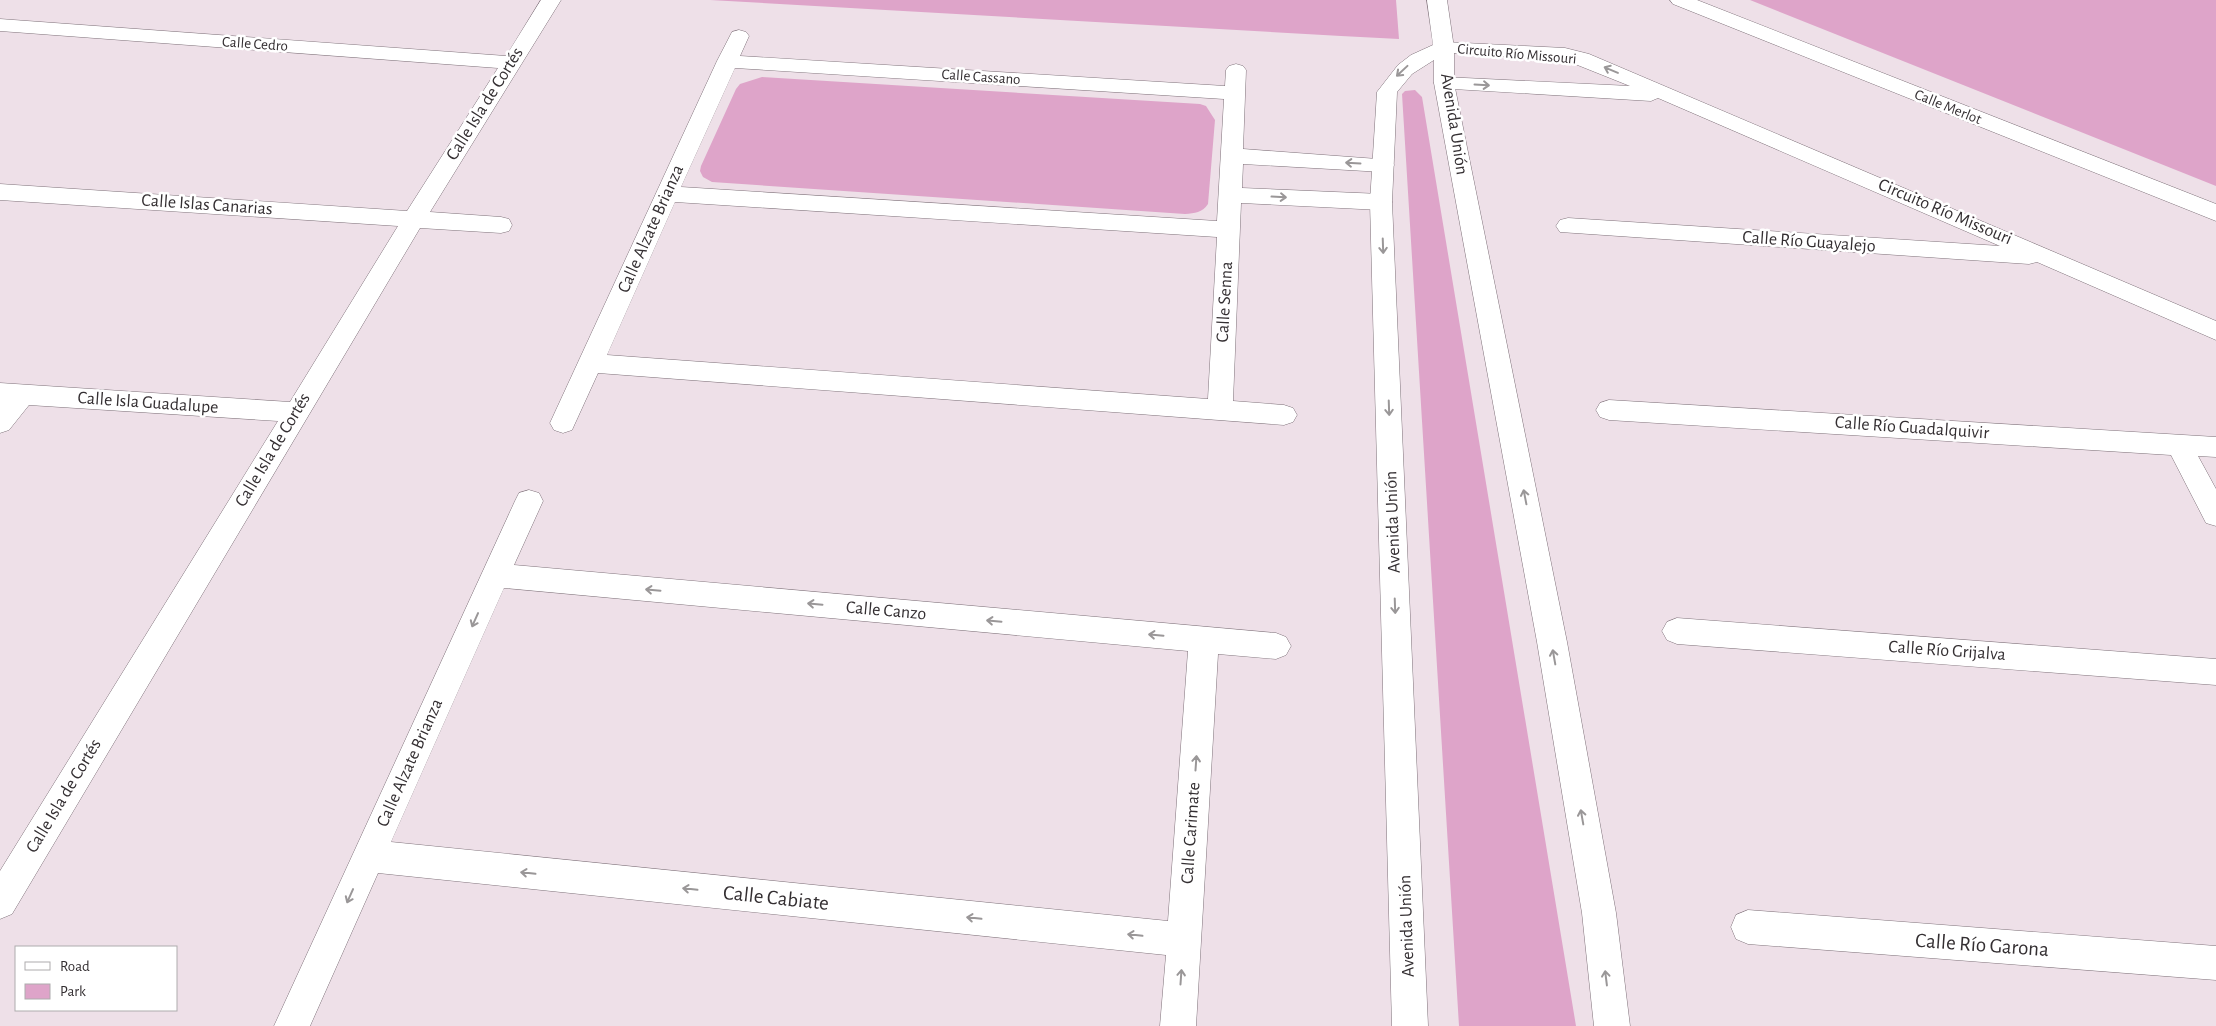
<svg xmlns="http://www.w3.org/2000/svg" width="2216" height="1026" font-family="'Alegreya Sans',sans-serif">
  <rect width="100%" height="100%" fill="#eee0e8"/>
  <!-- green -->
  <path fill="#dea4c9" d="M710 0H1396L1399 39 1341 36Z
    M1750 0H2216V186Z
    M762 77 1200 104 1206 106 1215 120 1208 204C1202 213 1195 213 1185 214L712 182 703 177 700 171 701 166 736 89 740 84Z
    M1415 90 1422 97 1576 1026H1459L1402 94 1405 91Z"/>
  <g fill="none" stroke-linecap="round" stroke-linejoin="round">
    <defs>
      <path id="minor" d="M541 0H561L430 212 501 217 509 219 512 225 509 231 501 233 420 228 12 914 0 919V871L278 421 29 405 9 430 0 433V383L290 402 398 226 0 200V184L407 211 498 68 0 31V19L506 56Z
        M1670 0H1697L2216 204V221L1673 4Z
        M739 30 746 32 749 36 740 56 1225 86 1226 70 1229 66 1236 64 1243 66 1246 70 1243 149 1391 160 1394 165 1391 170 1383 172 1243 164 1242 188 1381 194 1389 197 1392 202 1389 207 1381 210 1241 203 1233 401 1284 405 1293 408 1297 415 1293 422 1284 425 598 373 572 430 563 433 554 430 550 423 717 61 732 32ZM735 68 1224 99 1217 221 681 187ZM675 202 1217 237 1208 399 607 355Z
        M1444 42 1565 48 1589 54 2216 321V340L2037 262 2029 264 1560 232 1556 226 1560 220 1568 218 2000 246 1658 98 1651 101 1437 88 1434 83 1437 78 1444 77 1630 86 1565 60 1437 52 1434 48 1437 44Z
        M1609 400 2216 437V457L2198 456 2216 489V526L2206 523 2171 455 1609 420 1600 417 1596 410 1600 403Z
        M529 490 539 493 543 501 514 565 1276 633 1286 637 1291 646 1286 655 1276 659 1218 654 1196 1026H1160L1166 955 378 873 310 1026H274L515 501 519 493ZM504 588 1188 651 1168 921 391 842Z
        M1677 618 2216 659V685L1677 644 1667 640 1662 631 1667 622Z
        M1748 910 2216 946V980L1748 944 1736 939 1731 927 1736 915Z"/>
      <path id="tertiary" d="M1427 0H1447L1454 48V83L1567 642 1616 913 1630 1026H1594L1582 913 1537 642 1434 83V60L1412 74 1397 92 1392 202 1428 1026H1392L1370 202 1377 92 1398 65 1411 55 1433 45Z"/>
    </defs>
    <!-- minor casing -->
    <use href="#minor" stroke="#7f727a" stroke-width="1"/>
    <!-- tertiary casing -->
    <use href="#tertiary" stroke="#7f727a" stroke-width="1"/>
    <!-- minor -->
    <use href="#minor" fill="#fff" fill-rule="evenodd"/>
    <!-- tertiary -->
    <use href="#tertiary" fill="#fff" fill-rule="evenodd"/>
  </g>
  <!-- one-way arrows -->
  <defs><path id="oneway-shaft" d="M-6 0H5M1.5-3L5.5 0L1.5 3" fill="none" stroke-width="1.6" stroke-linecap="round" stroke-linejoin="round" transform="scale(1.25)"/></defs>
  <g stroke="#9a9798">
    <use href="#oneway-shaft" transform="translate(1611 70) rotate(-157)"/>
    <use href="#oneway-shaft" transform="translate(1402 71) rotate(137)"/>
    <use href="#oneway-shaft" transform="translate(1482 85) rotate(3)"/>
    <use href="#oneway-shaft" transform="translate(1353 163) rotate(-177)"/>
    <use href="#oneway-shaft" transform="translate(1279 197) rotate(3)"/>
    <use href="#oneway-shaft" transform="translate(1383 246) rotate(88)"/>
    <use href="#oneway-shaft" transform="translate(1389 408) rotate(88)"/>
    <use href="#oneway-shaft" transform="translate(1525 497) rotate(-101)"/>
    <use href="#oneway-shaft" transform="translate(653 590) rotate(-175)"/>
    <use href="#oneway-shaft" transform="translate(815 604) rotate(-175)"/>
    <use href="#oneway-shaft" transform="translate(1395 606) rotate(88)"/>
    <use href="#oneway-shaft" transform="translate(475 620) rotate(114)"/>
    <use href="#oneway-shaft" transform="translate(994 621) rotate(-175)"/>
    <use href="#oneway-shaft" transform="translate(1156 635) rotate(-175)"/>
    <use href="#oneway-shaft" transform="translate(1554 657) rotate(-100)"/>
    <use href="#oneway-shaft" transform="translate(1196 763) rotate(-86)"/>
    <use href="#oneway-shaft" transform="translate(1582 817) rotate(-100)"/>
    <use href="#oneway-shaft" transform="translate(528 873) rotate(-174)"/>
    <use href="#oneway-shaft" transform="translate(690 889) rotate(-174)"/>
    <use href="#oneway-shaft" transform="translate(350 896) rotate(114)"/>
    <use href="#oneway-shaft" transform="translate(974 918) rotate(-174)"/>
    <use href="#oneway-shaft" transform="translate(1135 935) rotate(-174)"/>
    <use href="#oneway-shaft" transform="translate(1181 977) rotate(-86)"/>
    <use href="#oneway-shaft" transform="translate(1606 978) rotate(-97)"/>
  </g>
  <g text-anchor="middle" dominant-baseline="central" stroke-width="5" stroke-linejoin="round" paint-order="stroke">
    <!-- far-street labels -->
    <g font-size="15" fill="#342f32" stroke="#fff">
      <text transform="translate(255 44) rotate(4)">Calle Cedro</text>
      <text transform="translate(1517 54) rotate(5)">Circuito Río Missouri</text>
      <text transform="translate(981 77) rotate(4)">Calle Cassano</text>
      <text transform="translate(1948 107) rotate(22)">Calle Merlot</text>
    </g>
    <!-- street labels -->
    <g font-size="18" fill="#342f32" stroke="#fff">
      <text transform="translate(485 104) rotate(-58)">Calle Isla de Cortés</text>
      <text transform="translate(1454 124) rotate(81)">Avenida Unión</text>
      <text transform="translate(207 205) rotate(4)">Calle Islas Canarias</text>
      <text transform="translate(1945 212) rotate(23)">Circuito Río Missouri</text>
      <text transform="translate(651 229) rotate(-66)">Calle Alzate Brianza</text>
      <text transform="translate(1809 242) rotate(4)">Calle Río Guayalejo</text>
      <text transform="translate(1225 302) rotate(-87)">Calle Senna</text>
      <text transform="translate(148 403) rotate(4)">Calle Isla Guadalupe</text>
      <text transform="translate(1912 428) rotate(4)">Calle Río Guadalquivir</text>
      <text transform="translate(273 450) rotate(-59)">Calle Isla de Cortés</text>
      <text transform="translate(1393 522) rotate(-92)">Avenida Unión</text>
      <text transform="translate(886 611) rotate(5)">Calle Canzo</text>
      <text transform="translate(1947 651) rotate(4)">Calle Río Grijalva</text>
      <text transform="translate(410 763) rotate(-66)">Calle Alzate Brianza</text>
      <text transform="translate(64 796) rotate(-59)">Calle Isla de Cortés</text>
      <text transform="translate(1191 833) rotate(-86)">Calle Carimate</text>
      <text transform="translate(1407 926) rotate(-92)">Avenida Unión</text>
    </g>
    <!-- near-street labels -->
    <g font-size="21" fill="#342f32" stroke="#fff">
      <text transform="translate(776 898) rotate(6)">Calle Cabiate</text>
      <text transform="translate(1982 945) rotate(4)">Calle Río Garona</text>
    </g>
  </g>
  <!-- legend -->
  <rect x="15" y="946" width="162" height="65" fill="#ffffff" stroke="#aeacad"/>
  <rect x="25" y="962" width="25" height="8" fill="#ffffff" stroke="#aeacad"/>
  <text x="60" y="971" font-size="15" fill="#342f32">Road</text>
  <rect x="25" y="984" width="25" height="15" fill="#dea4c9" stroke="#aeacad"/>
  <text x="60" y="996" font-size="15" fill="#342f32">Park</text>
</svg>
